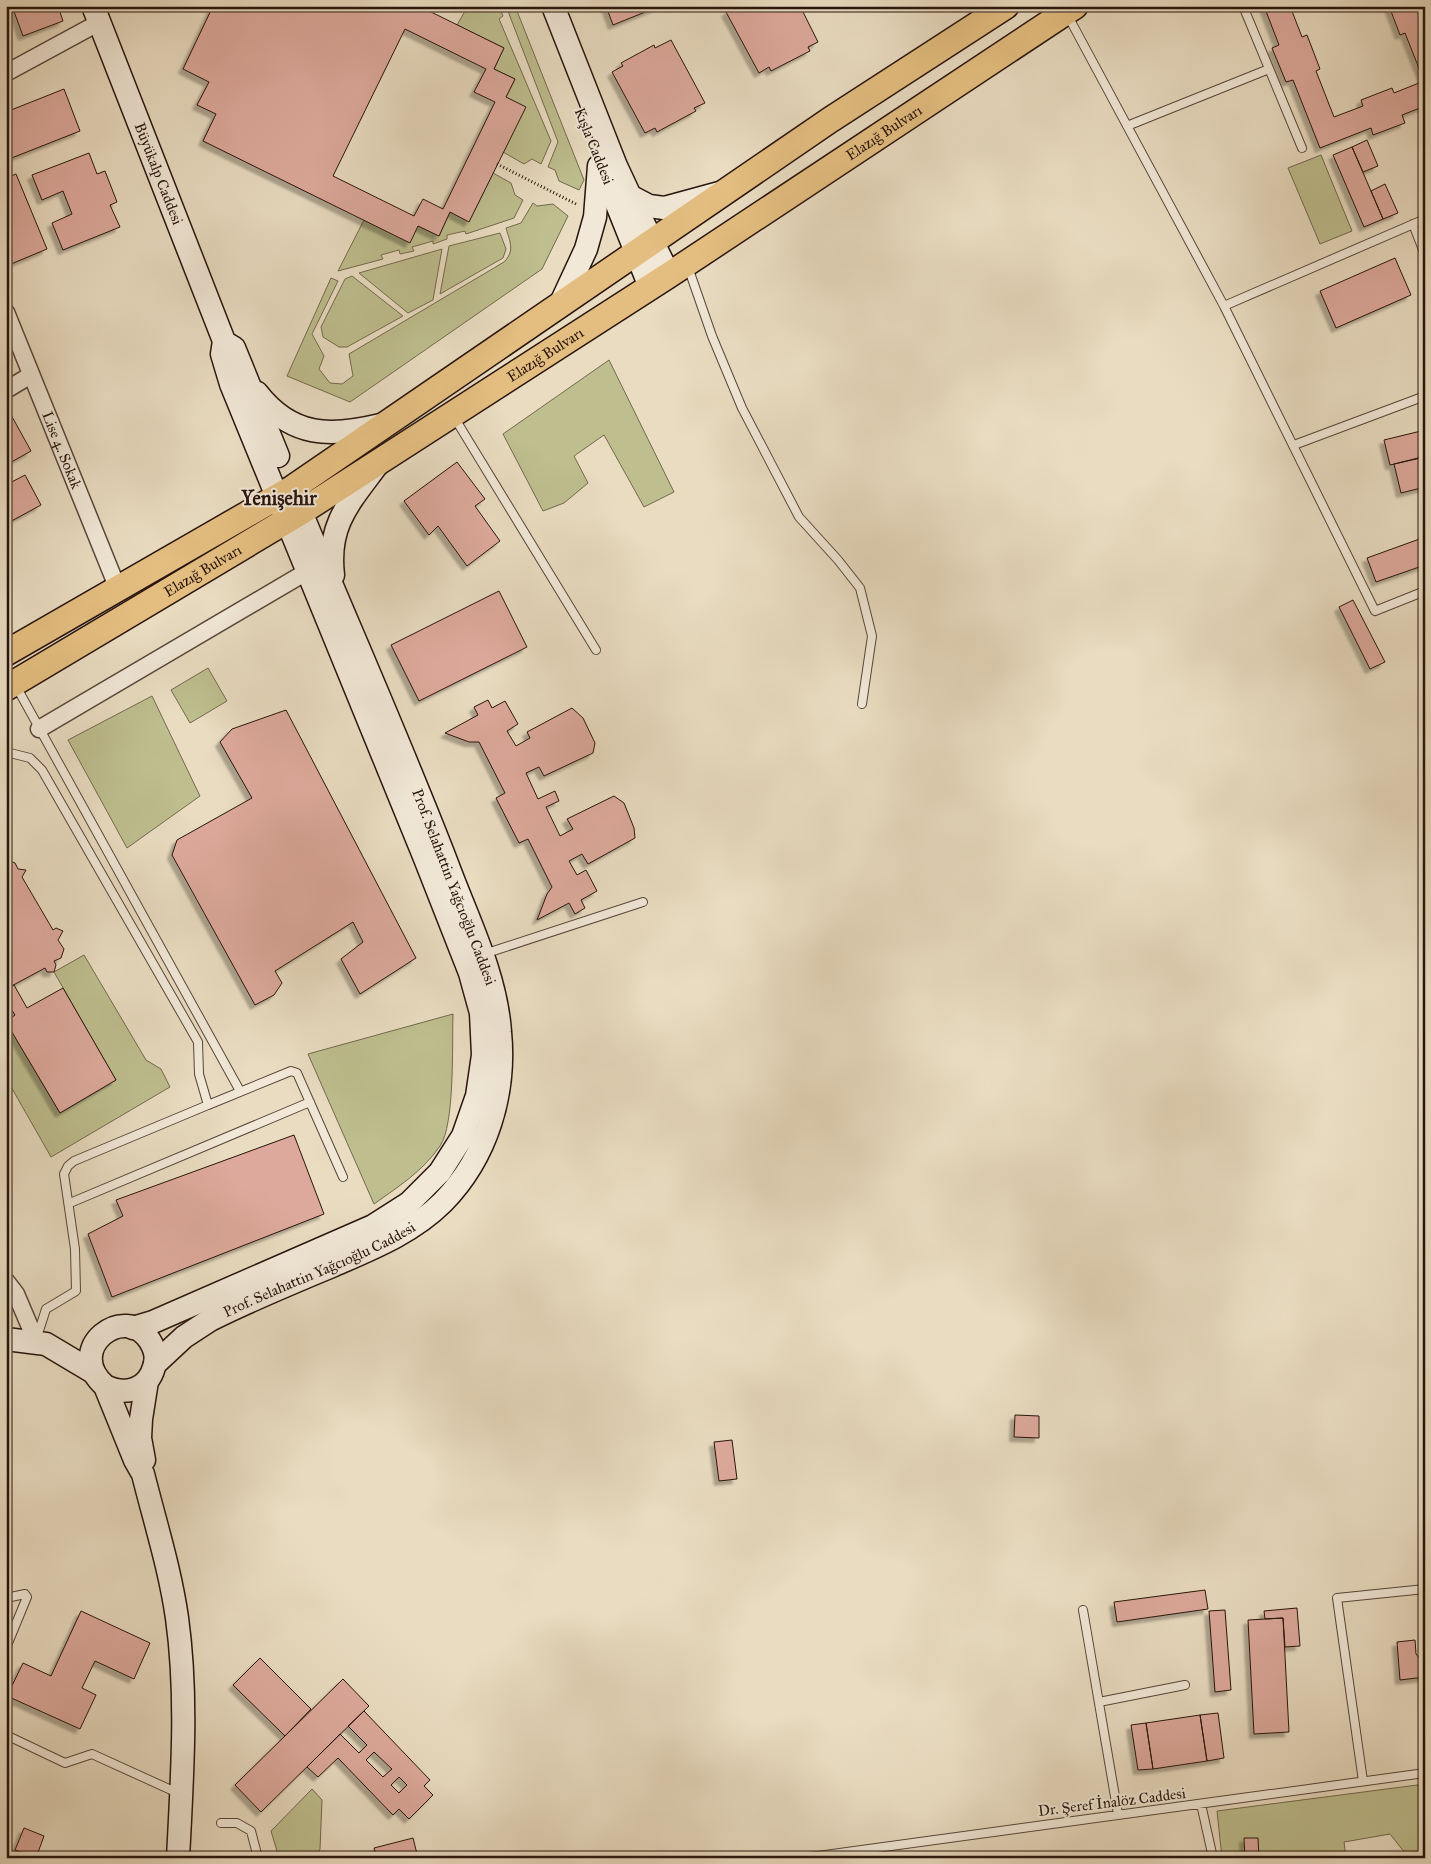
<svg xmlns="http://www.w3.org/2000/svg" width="1431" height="1864" font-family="'IM FELL Great Primer',serif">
  <defs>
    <filter id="shadow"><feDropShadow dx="-4.5" dy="4.5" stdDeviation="1" flood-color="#0004"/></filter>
  </defs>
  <rect width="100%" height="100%" fill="#e9dcc1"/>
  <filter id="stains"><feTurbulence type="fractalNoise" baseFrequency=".004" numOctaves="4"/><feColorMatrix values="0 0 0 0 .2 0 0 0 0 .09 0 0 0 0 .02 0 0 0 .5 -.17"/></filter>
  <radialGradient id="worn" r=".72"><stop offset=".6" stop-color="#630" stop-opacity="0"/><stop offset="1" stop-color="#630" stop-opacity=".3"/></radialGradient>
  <!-- green -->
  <path fill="#bebe8e" stroke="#73694e" d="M468 6H494L500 9 503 16 499 19 551 141 541 164 532 159 524 164 503 152 506 97 515 79 494 69 504 48 457 25Z
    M506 6H515L584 180 579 190 559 181 555 170 548 167 558 142Z
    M1321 155 1352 231 1320 244 1288 168Z
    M493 173 511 183 515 195 523 200 514 218 466 234 465 231 447 235V239L433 244V241L412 247 414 251 400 254 399 250 381 255 383 259 338 271 364 220 418 226 439 236 450 212 469 221Z
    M533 203 537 206 553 204 568 216 542 269 350 402 287 376 331 278 338 281 312 334 324 356 319 369 330 383 342 384 353 376 349 354 504 262C515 251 510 242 506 228L521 223Z
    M500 233 506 249 503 258 440 294 449 246Z
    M442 249 433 300 408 313 359 273Z
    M352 276 403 316 347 347H339L323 337 321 327 345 279Z
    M609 360 674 492 644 507 604 435 574 456 588 483 564 503 543 511 503 434Z
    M208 668 227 701 190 723 171 690Z
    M152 696 200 796 127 848 68 740Z
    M84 955 146 1060 161 1069 170 1087 51 1157 10 1085 6 1087V1022L60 1113 116 1080 54 972Z
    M453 1014C452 1043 455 1125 440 1146 423 1171 398 1187 374 1204L308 1054Z
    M1425 1784V1851L1405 1853 1390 1834 1344 1842 1346 1858H1222L1217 1811Z
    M312 1789 322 1800 320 1849 316 1858H276L277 1851 271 1831Z"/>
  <!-- building -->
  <path fill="#dda99c" stroke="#28140d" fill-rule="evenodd" filter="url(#shadow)" d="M12 6H58L63 21 23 36Z
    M213 6H419L504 48 494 69 515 79 506 97 526 107 469 222 450 212 439 236 418 226 410 243 203 141 216 114 197 105 209 82 183 69ZM405 29 486 69 474 92 495 102 443 209 423 199 414 216 333 176Z
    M606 6H660L613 25Z
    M736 6H800L818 42 808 47 810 51 771 71 769 67 759 73 726 12Z
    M1264 6H1290L1302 37 1307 35 1320 69 1316 71 1334 117 1363 106 1361 100 1392 88 1394 93 1424 81 1405 33 1400 35 1389 6H1425V106L1402 115 1405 123 1373 135 1371 128 1320 148 1293 80 1286 82 1272 48 1279 45Z
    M671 40 705 103 694 108 696 111 657 132 655 128 645 133 612 72 623 66 621 63 654 45 655 48Z
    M64 89 80 131 9 159 6 152V112Z
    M1367 140 1378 166 1363 172 1352 147Z
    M1352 147 1383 219 1364 227 1333 155Z
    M89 153 97 174 105 171 117 202 110 205 120 227 63 250 52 223 72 214 63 191 42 200 32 175Z
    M16 174 47 249 11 264 6 253V178Z
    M1385 184 1398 213 1383 219 1371 191Z
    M1395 258 1411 295 1336 328 1320 291Z
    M10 413 31 451 6 465V415Z
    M1421 431 1425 457 1390 465 1384 440Z
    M1422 457 1425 487 1401 493 1394 464Z
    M457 462 485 499 475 506 500 541 467 566 438 526 429 535 404 501Z
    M25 475 41 505 6 524V485Z
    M1425 537V565L1376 582 1367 558Z
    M499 591 527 647 419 701 391 645Z
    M1353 600 1385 662 1370 669 1339 607Z
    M488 700 492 708 505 701 518 724 507 731 516 746 530 738 527 732 572 708 583 718 595 743 593 753 544 776 539 767 526 773 538 799 555 791 559 801 546 807 560 836 573 829 567 819 614 796 624 803 634 828 635 838 588 864 582 854 569 861 577 875 586 870 597 891 581 900 585 908 575 914 569 903 537 920 547 894 552 887 528 839 519 843 496 798 505 793 479 742H469L445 733 478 715 474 707Z
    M286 710 416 958 360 994 341 959 363 942 353 922 275 971 282 983 274 995 255 1005 172 855 177 840 252 798 220 742 232 729Z
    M6 859 15 863 18 869 26 870 22 877 53 930 56 928 63 931 58 940 64 949 61 958 54 961 56 965 54 972H47L45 968 6 989Z
    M14 985 27 1008 63 988 116 1080 60 1113 6 1022 15 1015 6 1001V989Z
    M294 1135 324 1214 112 1297 88 1234 123 1216 116 1200Z
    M1015 1415 1039 1416V1438L1014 1437Z
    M732 1440 737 1479 719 1481 714 1442Z
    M1205 1590 1208 1609 1117 1622 1114 1602Z
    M1297 1608 1300 1646 1285 1647 1283 1618 1265 1619 1264 1611Z
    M1225 1610 1231 1690 1215 1692 1209 1611Z
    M81 1611 150 1643 134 1679 95 1661 82 1688 96 1695 80 1729 7 1696 23 1663 51 1676Z
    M1283 1618 1289 1732 1254 1734 1248 1620Z
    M1415 1640 1416 1654 1420 1659H1425V1677L1400 1680 1397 1642Z
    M260 1658 311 1709 285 1736 233 1685Z
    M343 1679 369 1706 261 1812 235 1785Z
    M364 1711 430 1780 424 1786 433 1795 409 1819 399 1809 393 1815 338 1758 318 1777 307 1767 340 1734 359 1753 367 1745 348 1726ZM374 1752 392 1769 383 1777 366 1760ZM399 1777 407 1785 399 1793 391 1785Z
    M1218 1713 1224 1758 1207 1761 1200 1715Z
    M1200 1715 1207 1761 1153 1769 1146 1723Z
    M1146 1723 1153 1769 1138 1770 1131 1725Z
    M24 1828 44 1836 36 1858 15 1850Z
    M413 1838 418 1858H377L374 1848Z
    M1244 1838H1258L1259 1858H1245Z"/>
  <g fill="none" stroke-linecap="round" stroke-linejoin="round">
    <defs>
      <path id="lane" d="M1243 6 1302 148
        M1068 16 1224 306 1375 611 1425 591
        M1127 126 1269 69
        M1413 224 1425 255
        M688 267 712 336 742 408 799 517 838 560 860 588 872 636 862 704
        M1224 306 1425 219
        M454 417 596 650
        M1294 445 1425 396
        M16 686 240 1091
        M6 752 30 758 42 770 198 1042 199 1074 208 1105 74 1161 68 1166 64 1174 75 1249 76 1291 46 1309 37 1337
        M484 954 643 902
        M208 1105 291 1071 297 1073 343 1177
        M70 1203 310 1102
        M6 1598 25 1594 27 1597 6 1648
        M1083 1610 1118 1814
        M1099 1702 1185 1685
        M6 1735 65 1763 92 1754 180 1794
        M1363 1781 1337 1598 1425 1589
        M1201 1804 1213 1858
        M221 1823H237L251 1831 258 1858
        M803 1858 1425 1773"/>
      <g id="street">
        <path d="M6 73 100 22"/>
        <path id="s1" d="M6 312 118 589"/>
        <path d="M6 390 31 375"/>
        <path d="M39 729 308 571"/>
        <path d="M6 1281 16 1294 36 1341"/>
      </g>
      <g id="secondary">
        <path id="s2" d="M93 6 224 341 222 354 231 384 424 856 470 973 481 1013 483 1055 477 1096 463 1136 440 1172 409 1203 373 1226 153 1322 133 1328"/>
        <path d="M553 6 616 166 630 196 649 206 664 208 719 193"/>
        <path d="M606 177 650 287"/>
        <path d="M630 196 669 275"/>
        <path d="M560 305 586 249 595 217 599 166"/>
        <path d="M229 345 234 348 278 456"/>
        <path d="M257 393C292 438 331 437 381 425"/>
        <path d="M333 575C327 525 349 503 377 465"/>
        <path d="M6 1339 46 1344 93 1372"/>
        <path id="s3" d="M155 1364 184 1337 210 1320C250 1300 291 1283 332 1266 371 1249 412 1233 443 1202 487 1157 506 1094 500 1032 496 974 468 920 448 866 400 741 345 619 294 495"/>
        <path d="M105 1386C125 1396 148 1390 154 1367 157 1359 155 1349 150 1341 125 1301 63 1349 105 1386L135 1460 143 1474C155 1522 170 1569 177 1618 188 1697 182 1779 178 1858"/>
        <path d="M144 1460 140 1438 141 1419 147 1381"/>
      </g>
      <g id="primary">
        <path d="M6 653 291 489 830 120 1006 6"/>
        <path id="s4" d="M6 688 301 512 669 275 1075 6"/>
      </g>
    </defs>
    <!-- lane casing -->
    <use href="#lane" stroke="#58463a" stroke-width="10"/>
    <!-- street casing -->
    <use href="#street" stroke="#58463a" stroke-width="19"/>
    <!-- secondary casing -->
    <use href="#secondary" stroke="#28140d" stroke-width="25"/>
    <!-- primary casing -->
    <use href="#primary" stroke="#28140d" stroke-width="28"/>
    <!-- path -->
    <path stroke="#28140d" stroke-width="3" stroke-dasharray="1 2.5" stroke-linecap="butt" d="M497 164 578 205"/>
    <!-- lane -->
    <use href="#lane" stroke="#f1e8d7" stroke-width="8"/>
    <!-- street -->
    <use href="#street" stroke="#f1e8d7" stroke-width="16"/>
    <!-- secondary -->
    <use href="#secondary" stroke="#f1e8d7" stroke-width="22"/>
    <!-- primary -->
    <use href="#primary" stroke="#e4be80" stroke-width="25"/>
  </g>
  <g text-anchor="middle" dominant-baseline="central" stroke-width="4" stroke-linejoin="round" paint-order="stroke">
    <!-- street labels -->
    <g font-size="15" fill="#28140d" stroke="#f1e8d7">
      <text stroke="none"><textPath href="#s4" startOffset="1039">Elazığ Bulvarı</textPath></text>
      <text transform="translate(594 146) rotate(68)">Kışla Caddesi</text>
      <text stroke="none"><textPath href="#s2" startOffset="180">Büyükalp Caddesi</textPath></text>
      <text stroke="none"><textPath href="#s4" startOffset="634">Elazığ Bulvarı</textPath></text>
      <text stroke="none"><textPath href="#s1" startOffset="149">Lise 4. Sokak</textPath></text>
      <text stroke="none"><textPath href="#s4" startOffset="229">Elazığ Bulvarı</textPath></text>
      <text transform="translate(454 887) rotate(69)">Prof. Selahattin Yağcıoğlu Caddesi</text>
      <text stroke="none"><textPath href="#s3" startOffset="191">Prof. Selahattin Yağcıoğlu Caddesi</textPath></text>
      <text transform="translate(1112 1802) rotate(-7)">Dr. Şeref İnalöz Caddesi</text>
    </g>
    <!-- district labels -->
    <g font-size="20" font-weight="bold" fill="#28140d" stroke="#f1e8d7">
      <text x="279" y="498">Yenişehir</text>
    </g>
  </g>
  <!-- margin -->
  <rect width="1431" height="1864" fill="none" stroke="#e9dcc1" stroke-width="25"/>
  <rect x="8" y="8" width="1416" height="1849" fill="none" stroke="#28140d" stroke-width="2.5"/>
  <rect x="12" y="12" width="1406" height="1839" fill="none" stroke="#28140d"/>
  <rect width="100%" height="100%" filter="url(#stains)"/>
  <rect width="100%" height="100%" fill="url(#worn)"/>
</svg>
